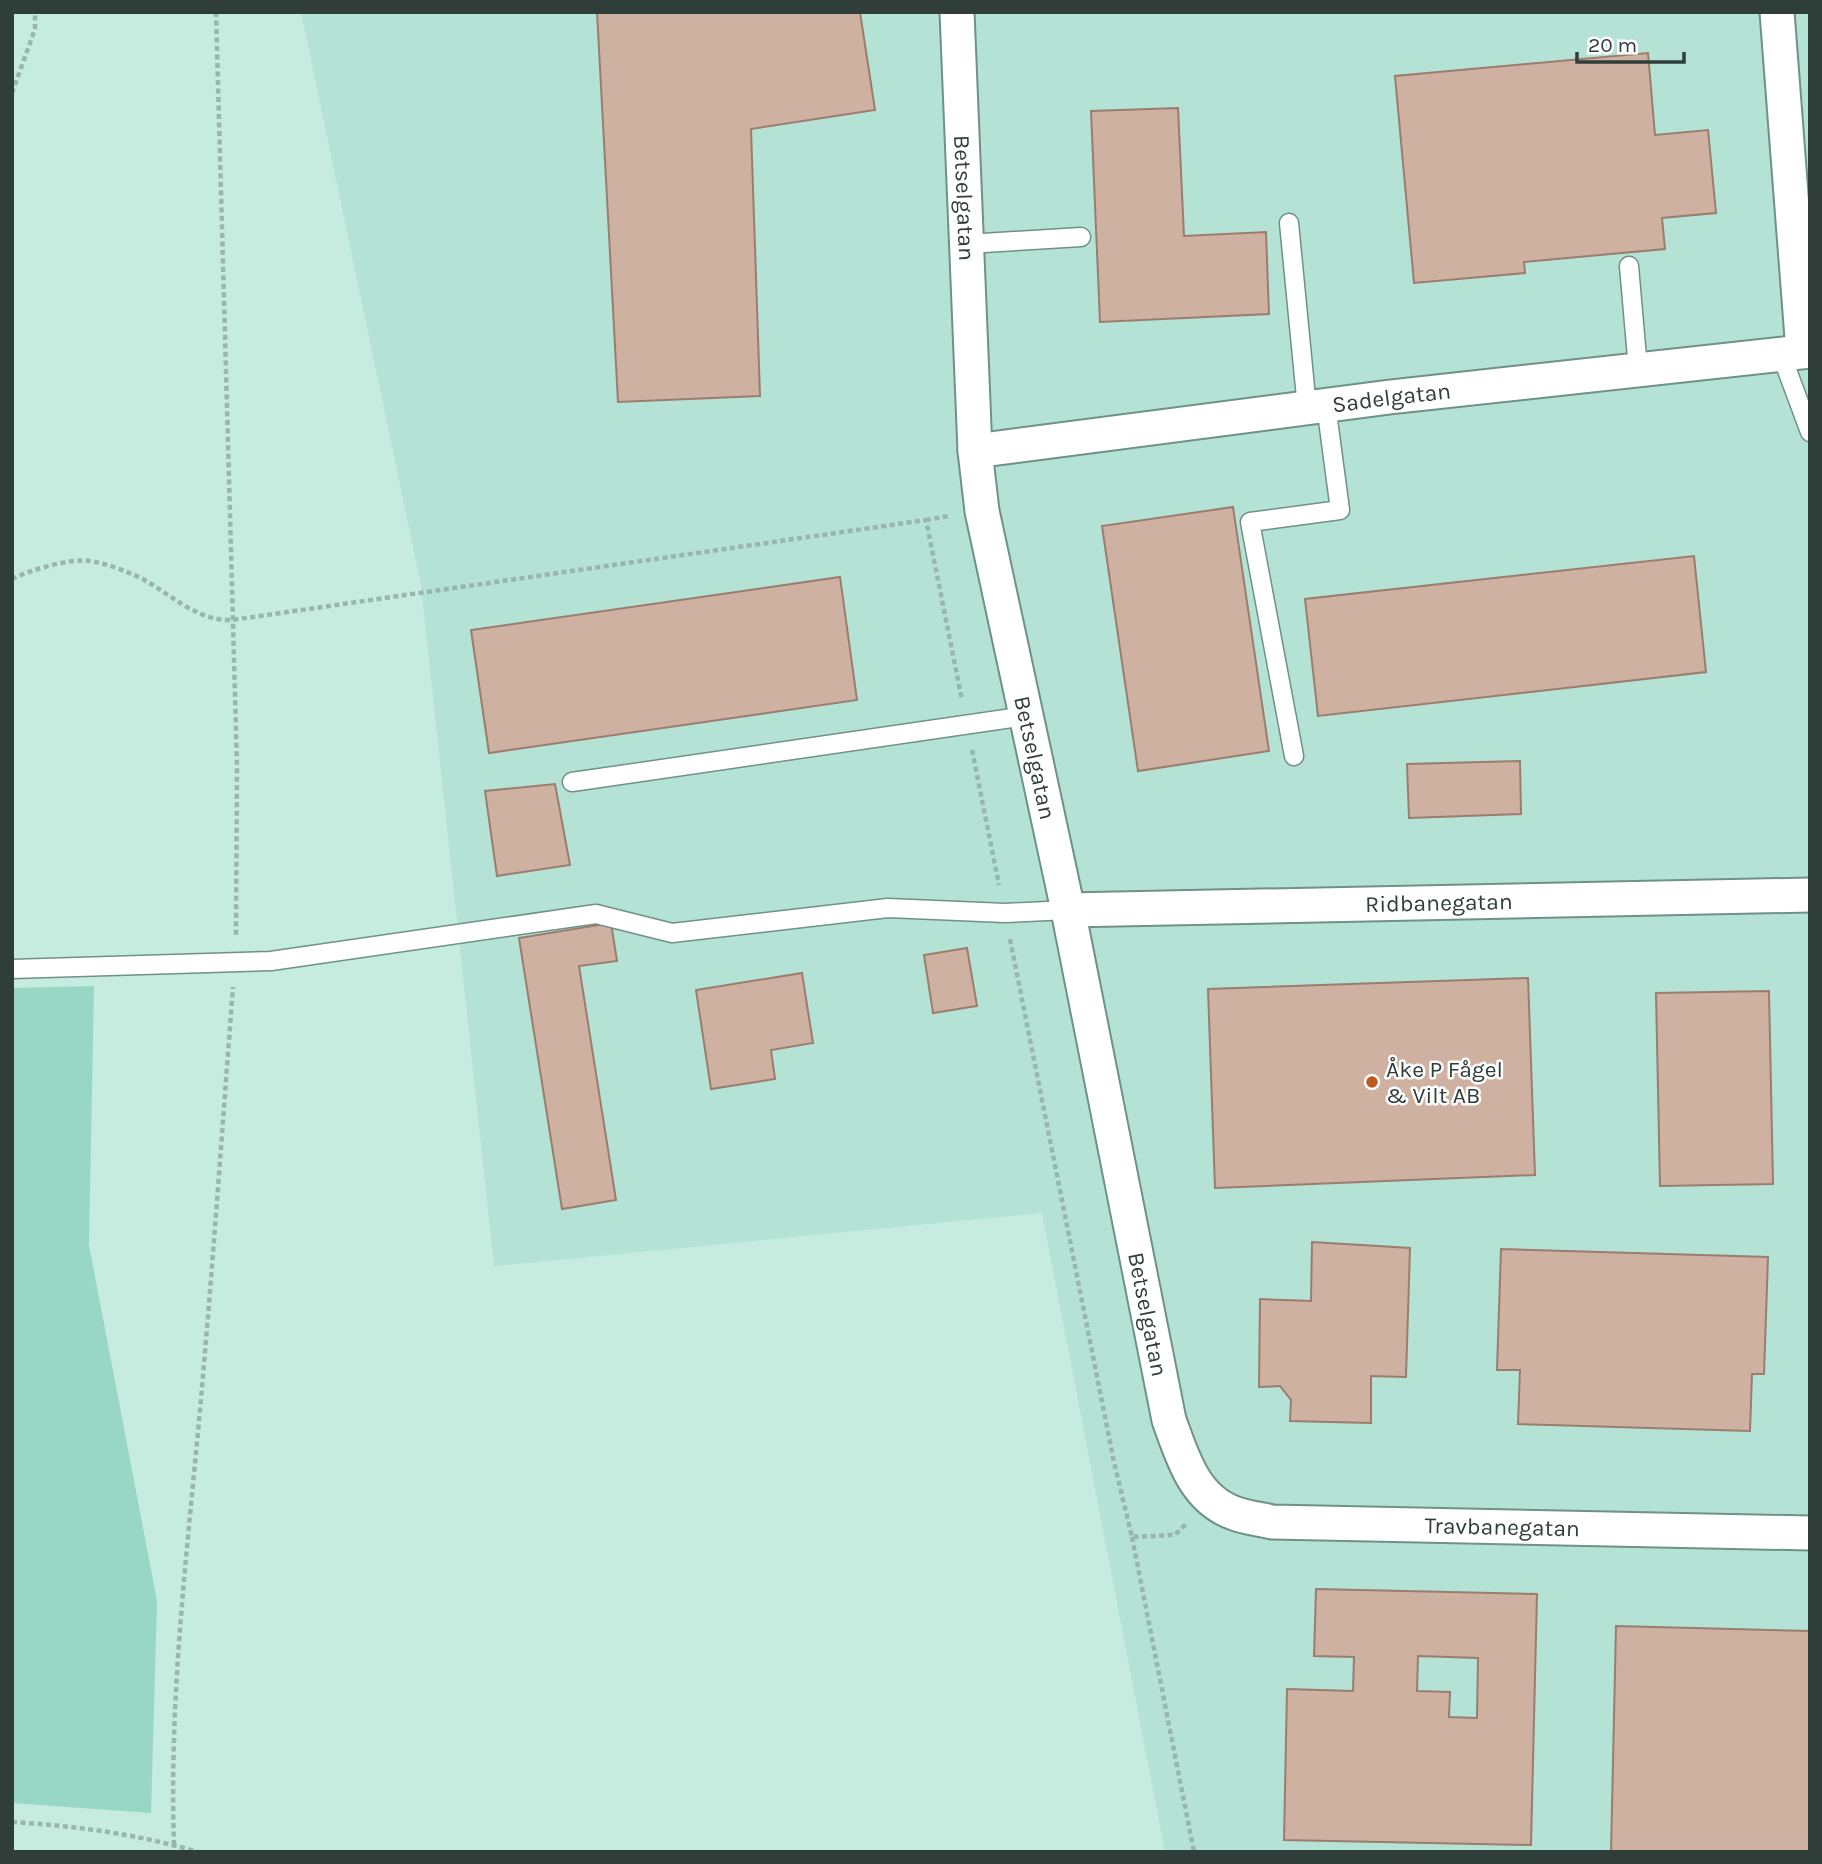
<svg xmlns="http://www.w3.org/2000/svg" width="1822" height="1864" font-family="Karla,sans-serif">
  <rect width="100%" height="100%" fill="#c6ebdf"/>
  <!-- built -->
  <path fill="#b4e2d4" d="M301 12H1810V1852H1165L1042 1213 494 1266 421 585Z"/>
  <!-- green -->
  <path fill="#99d7c5" d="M94 986 89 1245 157 1601 151 1813 12 1803V988Z"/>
  <!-- building -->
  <path fill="#cfb1a2" stroke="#9a7d6f" stroke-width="2" fill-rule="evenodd" d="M597 12H860L875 110 751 129 760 396 618 402Z
    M1648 53 1655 135 1708 130 1716 213 1662 218 1665 249 1524 262 1525 273 1414 283 1395 76Z
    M1178 108 1184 236 1266 232 1269 314 1100 322 1091 111Z
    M1233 507 1269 751 1138 771 1102 526Z
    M1694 556 1706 672 1318 716 1305 599Z
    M840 577 857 700 489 753 471 630Z
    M1520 761 1521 814 1409 818 1407 764Z
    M555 784 570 865 497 876 485 791Z
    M611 923 617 961 579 966 616 1200 562 1209 519 938Z
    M967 948 977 1006 933 1013 924 955Z
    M802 973 813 1043 771 1050 775 1079 711 1089 696 990Z
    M1528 978 1535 1175 1215 1188 1208 989Z
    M1769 991 1773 1184 1660 1186 1656 993Z
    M1312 1242 1410 1248 1406 1377 1371 1376V1423L1290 1421 1291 1400 1280 1386 1259 1387 1260 1299 1311 1301Z
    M1501 1249 1768 1257 1764 1374H1752L1750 1431 1518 1424 1520 1370H1497Z
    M1316 1589 1537 1594 1531 1845 1284 1840 1287 1689 1353 1691 1354 1657 1314 1656ZM1418 1656 1478 1658 1477 1718 1449 1717 1450 1692 1417 1691Z
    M1616 1626 1810 1631V1852H1611Z"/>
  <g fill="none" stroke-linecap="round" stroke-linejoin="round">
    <defs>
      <path id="service" d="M1289 223 1307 408
        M967 244 1081 237
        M1629 266 1638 369
        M1781 354 1810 432
        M1294 756 1250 522 1340 510 1326 405
        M572 782 1026 716
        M12 969 271 961 596 914 672 933 888 908 1005 913 1068 910"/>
      <g id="minor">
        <path id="s1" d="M957 12 975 451 982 511 1068 910 1169 1420C1182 1456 1194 1499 1234 1513 1246 1518 1260 1519 1272 1522L1810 1533"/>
        <path d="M1777 12 1803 351"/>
        <path id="s2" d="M975 451 1390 397 1810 351"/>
        <path id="s3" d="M1068 910 1810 895"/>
      </g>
    </defs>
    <!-- service casing -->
    <use href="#service" stroke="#6f9187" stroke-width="21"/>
    <!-- minor casing -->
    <use href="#minor" stroke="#6f9187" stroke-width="37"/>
    <!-- path -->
    <path stroke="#98b6ac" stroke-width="4.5" stroke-dasharray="5 3.5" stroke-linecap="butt" d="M216 12 237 766 236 936
      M12 93 35 29V12
      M926 520 949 516
      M12 579C30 570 70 558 90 561 106 563 132 573 146 581 174 597 198 621 232 620L926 520 962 700
      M972 750 999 885
      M1010 939 1114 1462 1132 1537 1175 1535 1187 1523
      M1132 1537 1194 1852
      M12 1822C76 1826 137 1834 198 1852
      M174 1845C169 1703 186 1562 199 1421 212 1277 222 1132 233 987"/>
    <!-- service -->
    <use href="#service" stroke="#fff" stroke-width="18"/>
    <!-- minor -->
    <use href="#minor" stroke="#fff" stroke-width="33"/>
  </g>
  <!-- markers -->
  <circle fill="#bc5a1d" stroke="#fff" stroke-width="2.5" cx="1372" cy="1082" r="7"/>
  <g text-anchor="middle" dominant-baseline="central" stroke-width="5" stroke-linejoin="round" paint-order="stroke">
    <!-- street labels -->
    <g font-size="23" fill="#2f3e39" stroke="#fff">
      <text stroke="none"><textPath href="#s1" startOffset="186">Betselgatan</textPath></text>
      <text stroke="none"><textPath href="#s2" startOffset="420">Sadelgatan</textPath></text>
      <text stroke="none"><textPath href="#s1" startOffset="752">Betselgatan</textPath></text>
      <text stroke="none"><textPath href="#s3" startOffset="371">Ridbanegatan</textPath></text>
      <text stroke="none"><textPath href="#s1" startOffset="1320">Betselgatan</textPath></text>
      <text stroke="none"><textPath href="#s1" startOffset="1815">Travbanegatan</textPath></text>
    </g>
    <!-- poi labels -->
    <g font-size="23" fill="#2f3e39" stroke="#fff" text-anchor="start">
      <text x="1386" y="1069">Åke P Fågel<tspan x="1386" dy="26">&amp; Vilt AB</tspan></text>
    </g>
  </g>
  <!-- border -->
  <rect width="1822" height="1864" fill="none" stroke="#2f3e39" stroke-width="28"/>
  <!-- scale -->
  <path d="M1577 52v10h107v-10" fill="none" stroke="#2f3e39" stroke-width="3.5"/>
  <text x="1588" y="52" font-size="21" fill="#2f3e39" stroke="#ffffff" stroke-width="5" paint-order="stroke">20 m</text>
</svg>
